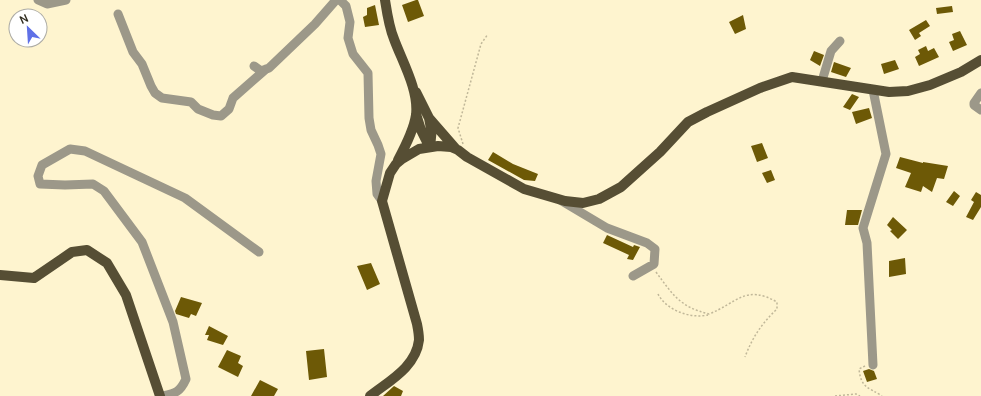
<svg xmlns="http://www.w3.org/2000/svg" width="981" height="396" font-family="Manrope,sans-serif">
  <rect width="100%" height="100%" fill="#fef4cf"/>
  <!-- building -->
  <path fill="#6d5906" d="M416 0H418L424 16 408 22 402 5Z
    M375 5 379 25 365 27 363 17 367 15V8Z
    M952 6 953 12 937 14 936 8Z
    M743 15 746 29 735 34 729 22Z
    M926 20 930 26 919 33 921 36 915 40 909 30Z
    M960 31 967 45 953 51 949 42 954 40 952 34Z
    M926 46 928 51 934 48 939 57 919 66 915 57 920 54 918 50Z
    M814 51 824 55 820 66 810 60Z
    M895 60 899 69 884 74 881 64Z
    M834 62 851 68 846 77 831 72Z
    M852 94 859 97 850 110 843 107Z
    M869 108 872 118 856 124 852 112Z
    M762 143 768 158 757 162 751 146Z
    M493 152 513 164 538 174 535 181 524 180 488 160Z
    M900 157 923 163V162L948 166 944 179 937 178 932 192 923 186 921 192 905 187 911 173 896 168Z
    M771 170 775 180 767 183 762 173Z
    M954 191 960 196 953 206 946 202Z
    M976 192 981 195V207L973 220 966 217 974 202 971 200Z
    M847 210H862L858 225H845Z
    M893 217 907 230 898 239 890 231 892 230 887 225Z
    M607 235 633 247 634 245 640 247 633 260 627 259 629 255 603 243Z
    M905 258 906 274 889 277V261Z
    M371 263 380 284 367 290 357 266Z
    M181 297 202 303 196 316 191 314 189 318 176 314 175 311Z
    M209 326 228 336 223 345 207 340 209 335H205Z
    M324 349 327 377 309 380 306 351Z
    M227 350 241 356 238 363 243 366 238 377 218 367Z
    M869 369 874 371 877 379 867 382 863 371Z
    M260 380 278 389 274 396H251Z
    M394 386 403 391 401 396H383Z"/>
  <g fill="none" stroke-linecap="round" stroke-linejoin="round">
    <!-- path -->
    <path stroke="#c0b799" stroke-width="1.5" stroke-dasharray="2 2" stroke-linecap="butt" d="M463 144 458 128 481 44 488 34
      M656 272C673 295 680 307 709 314 737 303 745 284 777 302V309C762 323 752 338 745 357
      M658 294C666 310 690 319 708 315
      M865 366 859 369C861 388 868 387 882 396
      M835 396 856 394 860 396"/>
    <!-- minor -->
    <path stroke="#9c9889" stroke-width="9" d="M38 0 47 4 66 0
      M340 0 346 6 350 22 348 38 353 54 368 73 369 118 371 130 378 145 381 154 376 181 377 194 382 201
      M118 14 133 52 142 64 151 86 155 93 162 98 191 102 198 109 213 115 221 116 229 109 233 98 266 69
      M254 66 261 71 269 68 315 24 336 0
      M822 81 831 51 840 41
      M981 93 974 103V105L981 110
      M560 200 607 228 647 243 655 249 654 264 633 276
      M873 365 867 243 863 228 886 154 873 90
      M163 396C176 393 180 392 186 379L173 322 142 242 104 191 93 184 65 185 40 184 38 176 42 165 70 149 85 151 185 198 259 252"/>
    <!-- major -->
    <path stroke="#564e34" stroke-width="10" d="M385 0C387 13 389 27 394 39 402 61 419 90 416 115 414 129 405 147 398 160
      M416 92 429 118 456 149
      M416 114 421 130 429 146C433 137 431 128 429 118
      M0 275 34 278 72 252 87 250 107 263 126 295 160 396
      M370 396C389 381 416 367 419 340 419 335 418 329 417 324L382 201 390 173 396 164 402 159 419 149 438 146 451 147 458 150 467 157 524 189 565 201 583 203 599 199 621 187 660 152 688 122 707 112 760 88 792 77 889 92 908 91 930 85 961 72 981 60"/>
  </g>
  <!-- north arrow -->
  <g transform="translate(28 28) rotate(335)"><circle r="19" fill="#ffffff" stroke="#acaba5"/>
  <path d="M0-3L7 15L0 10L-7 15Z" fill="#5f70e7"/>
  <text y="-6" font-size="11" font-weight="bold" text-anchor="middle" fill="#302c1e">N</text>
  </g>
</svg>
